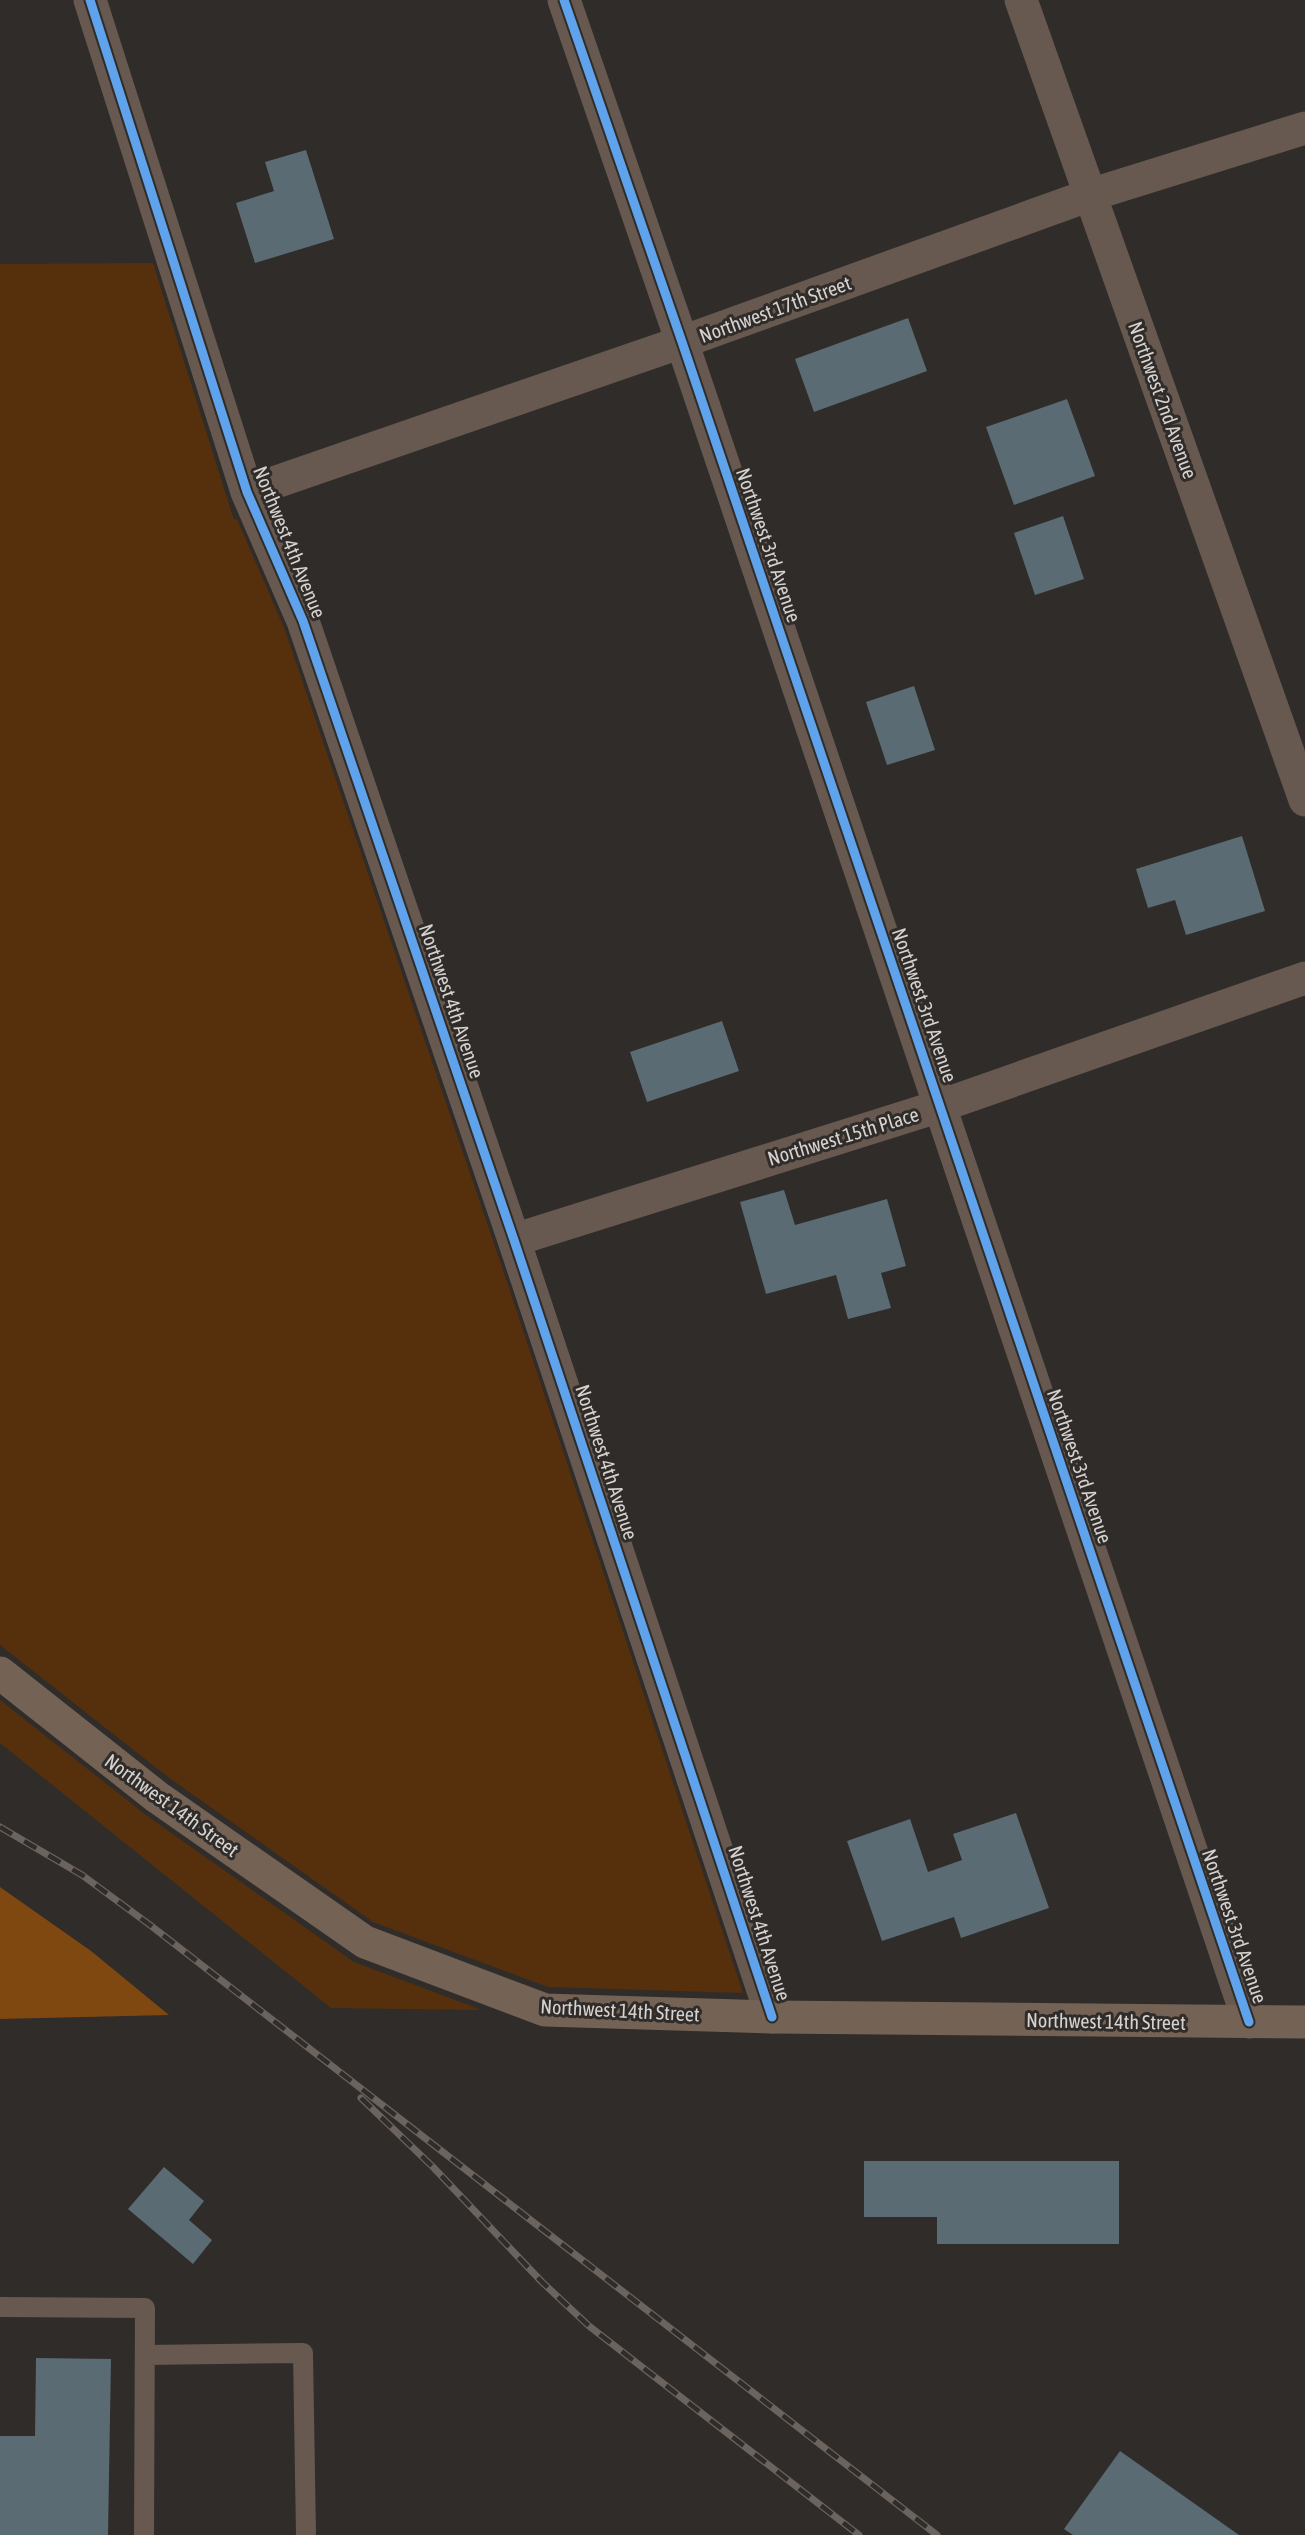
<svg xmlns="http://www.w3.org/2000/svg" width="1305" height="2535" font-family="'Asap Condensed',sans-serif">
  <rect width="100%" height="100%" fill="#2f2c2a"/>
  <!-- green -->
  <path fill="#56300d" d="M153 263 234 520 237 519 285 630 502 1267 743 1993 548 1987 373 1922 168 1777 0 1645V264Z
    M0 1700 146 1815 354 1962 482 2010 331 2008 0 1743Z"/>
  <!-- forest -->
  <path fill="#7f4811" d="M0 1887 91 1951 169 2015 0 2019Z"/>
  <!-- building -->
  <path fill="#5a6b73" d="M306 150 334 239 255 263 236 203 274 191 265 162Z
    M908 318 927 371 814 412 795 359Z
    M1067 399 1095 476 1014 505 986 427Z
    M1063 516 1084 579 1035 595 1014 533Z
    M914 686 935 750 887 765 866 702Z
    M1242 836 1265 911 1186 935 1175 900 1148 908 1136 869Z
    M722 1021 739 1071 647 1102 630 1052Z
    M784 1190 795 1225 887 1199 906 1266 881 1273 891 1308 848 1319 836 1275 766 1294 740 1202Z
    M1016 1813 1049 1908 961 1938 954 1917 882 1941 847 1841 910 1819 928 1872 962 1860 953 1834Z
    M864 2161H1119V2244H937V2217H864Z
    M164 2167 204 2201 189 2220 212 2240 193 2264 128 2209Z
    M36 2358 111 2359 108 2535H0V2436H35Z
    M1120 2451 1239 2535H1073L1064 2529Z"/>
  <g fill="none" stroke-linecap="round" stroke-linejoin="round">
    <!-- lane -->
    <path stroke="#67594f" stroke-width="20" d="M0 2307 145 2308 144 2535
      M145 2355 303 2353 306 2535"/>
    <!-- street -->
    <path stroke="#67594f" stroke-width="33" d="M90 0 247 492 303 621 514 1240 772 2017
      M564 0 682 342 1249 2022
      M1021 0 1305 800
      M247 492 682 342 1090 195 1305 128
      M514 1240 940 1106 1305 978"/>
    <!-- secondary -->
    <path stroke="#746254" stroke-width="33" d="M0 1673 157 1797 365 1942 545 2010 772 2017 1305 2022"/>
    <defs>
      <path id="rail" d="M0 1827 82 1875 150 1925 937 2535
        M361 2098 433 2167 542 2282 589 2326 859 2535"/>
    </defs>
    <!-- rail casing -->
    <use href="#rail" stroke="#6b635e" stroke-width="7"/>
    <!-- rail -->
    <use href="#rail" stroke="#302c29" stroke-width="4.5" stroke-dasharray="14" stroke-linecap="butt"/>
    <defs>
      <path id="cycleway" d="M90 0 247 492 303 621 514 1240 772 2017
        M564 0 682 342 1249 2022"/>
    </defs>
    <!-- cycleway casing -->
    <use href="#cycleway" stroke="#302c29" stroke-width="13"/>
    <!-- cycleway -->
    <use href="#cycleway" stroke="#60a3ed" stroke-width="9"/>
  </g>
  <g text-anchor="middle" dominant-baseline="central" stroke-width="6" stroke-linejoin="round" paint-order="stroke">
    <!-- street labels -->
    <g font-size="20" fill="#d5d2d0" stroke="#302c29">
      <text transform="translate(775 309) rotate(-20)">Northwest 17th Street</text>
      <text transform="translate(1163 400) rotate(70)">Northwest 2nd Avenue</text>
      <text transform="translate(290 542) rotate(68)">Northwest 4th Avenue</text>
      <text transform="translate(769 545) rotate(71)">Northwest 3rd Avenue</text>
      <text transform="translate(452 1001) rotate(71)">Northwest 4th Avenue</text>
      <text transform="translate(925 1005) rotate(71)">Northwest 3rd Avenue</text>
      <text transform="translate(843 1136) rotate(-17)">Northwest 15th Place</text>
      <text transform="translate(607 1462) rotate(72)">Northwest 4th Avenue</text>
      <text transform="translate(1080 1466) rotate(71)">Northwest 3rd Avenue</text>
      <text transform="translate(172 1805) rotate(36)">Northwest 14th Street</text>
      <text transform="translate(760 1923) rotate(72)">Northwest 4th Avenue</text>
      <text transform="translate(1235 1926) rotate(71)">Northwest 3rd Avenue</text>
      <text transform="translate(620 2010) rotate(3)">Northwest 14th Street</text>
      <text transform="translate(1106 2021) rotate(1)">Northwest 14th Street</text>
    </g>
  </g>
</svg>
